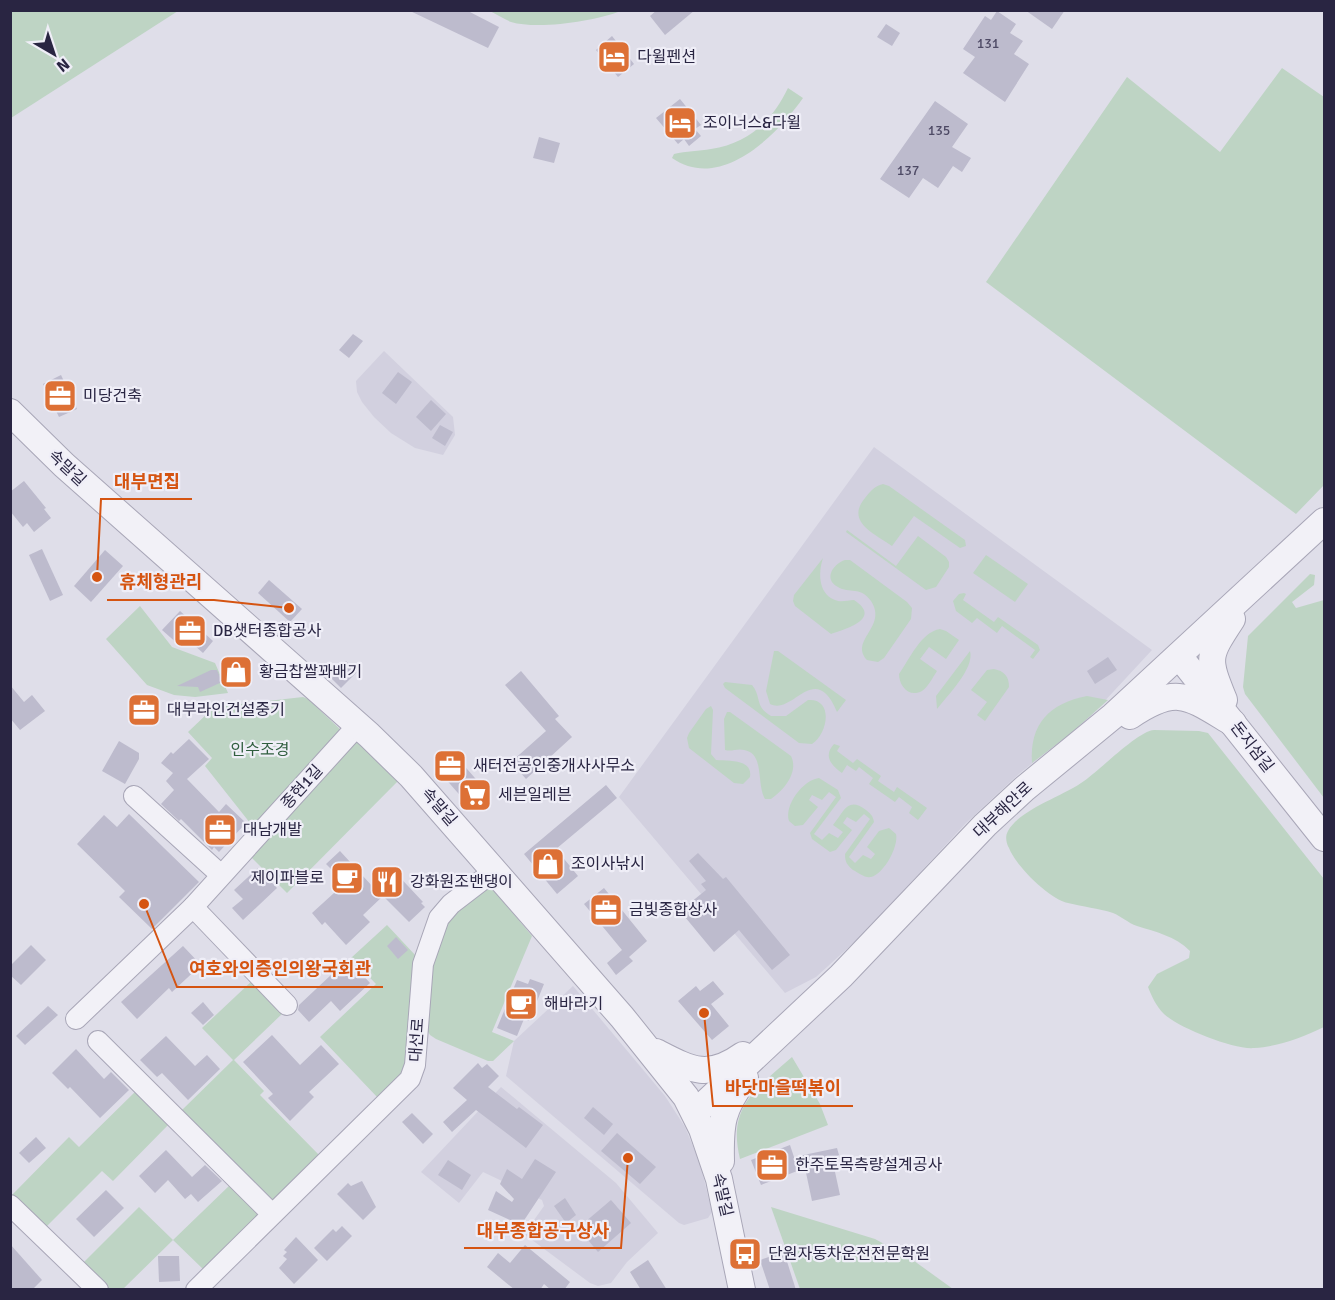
<svg xmlns="http://www.w3.org/2000/svg" width="1335" height="1300" viewBox="0 0 1335 1300" font-family="Signika,'Noto Sans KR',sans-serif">
<style>
.built{fill:#d2d0df}
.green{fill:#bed4c4}
.building{fill:#bdbbcd}
.lines{fill:none;stroke-linecap:round;stroke-linejoin:round}
.minor-casing{stroke:#a8a6b7;stroke-width:22}
.tertiary-casing{stroke:#a8a6b7;stroke-width:28}
.minor{stroke:#f2f1f7;stroke-width:20}
.tertiary{stroke:#f2f1f7;stroke-width:26}
.labels{text-anchor:middle;dominant-baseline:central;stroke-width:4.5;stroke-linejoin:round;paint-order:stroke}
.number-label{font-size:14px;fill:#4e4a65}
.poi-label{font-size:16px;fill:#292542;stroke:#efeef7;text-anchor:start}
.street-label{font-size:16px;fill:#292542;stroke:#efeef7}
.park-label{font-size:16px;fill:#315f40;stroke:#efeef7}
.leader{fill:none;stroke:#d55411;stroke-width:2}
.callout-dot{fill:#d55411;stroke:#efeef7;stroke-width:2}
.callout-label{font-size:18px;text-anchor:middle;font-weight:bold;fill:#d55411;stroke:#efeef7;stroke-width:4.5;stroke-linejoin:round;paint-order:stroke}
</style>
<rect width="100%" height="100%" fill="#dfdee9"/>
<!-- built -->
<g class="built">
<path d="M 384,351 L 453,417 L 455,435 L 443,455 L 415,448 L 391,433 L 374,417 L 362,402 L 357,392 L 356,381 Z"/>
<path d="M 874,447 L 1152,650 L 1088,719 L 1020,773 L 966,823 L 861,936 L 816,977 L 785,993 L 619,797 Z"/>
<path d="M 573,986 L 665,1096 L 685,1127 L 700,1163 L 712,1212 L 708,1218 L 684,1225 L 679,1223 L 506,1076 L 514,1041 Z"/>
<path d="M 501,1087 L 616,1183 L 658,1233 L 627,1262 L 611,1283 L 598,1286 L 590,1283 L 524,1234 L 544,1206 L 542,1200 L 483,1172 L 459,1203 L 421,1172 Z"/>
</g>
<!-- green -->
<g class="green">
<path d="M 11,10 L 178,10 L 178,11 L 11,118 Z"/>
<path d="M 490,11 L 621,11 C 595,21 538,30 511,22 C 504,19 496,14 490,11 Z"/>
<path d="M 1282,68 L 1324,97 L 1324,485 L 1296,514 L 986,282 L 1127,77 L 1220,152 Z"/>
<path d="M 788,88 L 803,98 C 777,135 721,192 672,158 L 674,154 C 686,151 699,151 711,149 C 749,143 772,121 788,88 Z"/>
<path d="M 883,484 L 889,486 L 965,540 L 966,546 L 960,548 L 914,516 L 892,546 C 875,534 845,522 865,498 C 870,492 874,486 883,484 Z"/>
<path d="M 847,530 L 896,566 L 918,536 L 946,557 L 949,562 L 949,567 L 936,587 L 926,590 L 846,532 Z"/>
<path d="M 986,555 L 1028,584 L 1015,602 L 973,573 Z"/>
<path d="M 823,558 C 818,573 818,596 838,601 C 843,602 849,600 854,600 C 883,619 845,629 831,634 L 795,606 L 793,601 L 794,595 Z"/>
<path d="M 845,560 L 850,560 L 907,602 L 912,608 L 911,619 L 884,658 L 878,662 L 867,660 C 849,640 888,627 871,601 C 861,586 849,594 838,587 C 823,579 833,564 845,560 Z"/>
<path d="M 1310,574 L 1315,575 L 1314,585 L 1292,602 L 1296,608 L 1324,600 L 1324,798 L 1245,694 L 1243,687 L 1248,636 Z"/>
<path d="M 964,593 L 966,594 L 963,600 L 994,622 L 998,617 L 1038,645 L 1040,650 L 1033,659 L 1030,657 L 1035,650 L 1002,626 L 997,633 L 977,618 L 972,623 L 956,611 L 953,601 L 959,594 Z"/>
<path d="M 140,606 L 172,647 L 215,663 L 228,693 L 195,697 L 174,695 L 147,685 L 106,639 Z"/>
<path d="M 940,629 L 946,631 L 959,640 L 946,659 L 929,647 L 920,659 L 937,671 C 933,677 928,687 922,691 C 909,698 899,686 899,674 C 909,660 921,632 940,629 Z"/>
<path d="M 774,651 L 778,651 L 846,700 L 837,712 C 815,659 793,716 770,704 L 766,691 Z"/>
<path d="M 970,651 C 975,668 947,696 937,709 L 936,696 Z"/>
<path d="M 994,669 C 1004,671 1009,676 1009,687 L 985,721 L 977,715 L 987,702 L 971,690 L 987,670 Z"/>
<path d="M 725,682 L 752,685 C 762,697 754,706 771,716 L 786,716 L 808,700 C 834,698 828,734 812,744 L 799,743 L 725,688 L 723,684 Z"/>
<path d="M 1087,696 L 1108,700 L 1070,734 L 1032,763 C 1029,724 1050,703 1087,696 Z"/>
<path d="M 303,697 L 308,699 L 342,731 L 254,828 L 205,766 L 212,758 L 188,732 L 209,712 L 224,706 Z"/>
<path d="M 711,706 L 713,710 L 711,754 L 716,760 C 729,761 753,759 750,777 L 743,784 L 734,783 L 689,748 L 687,738 L 689,733 L 706,709 Z"/>
<path d="M 727,712 L 730,712 L 791,756 C 799,772 784,790 771,799 L 765,799 C 756,784 765,753 744,750 C 737,748 732,752 725,750 L 724,719 Z"/>
<path d="M 1154,730 L 1199,731 L 1208,733 L 1324,879 L 1324,1027 C 1300,1038 1282,1046 1254,1048 C 1234,1050 1179,1028 1164,1014 C 1156,1006 1152,997 1148,987 L 1157,974 L 1189,958 L 1190,951 C 1175,936 1156,932 1137,926 C 1128,923 1121,916 1113,913 C 1098,908 1083,907 1068,903 C 1049,899 1016,866 1009,848 C 1006,843 1005,836 1008,831 C 1020,809 1064,796 1084,781 C 1100,770 1138,731 1154,730 Z"/>
<path d="M 356,740 L 398,781 L 287,893 L 251,857 Z"/>
<path d="M 834,744 L 840,746 L 837,751 L 853,763 L 857,759 L 881,776 L 878,781 L 894,792 L 897,787 L 927,808 L 918,820 L 909,813 L 912,807 L 899,797 L 895,802 L 869,784 L 873,778 L 859,767 L 856,771 L 847,765 L 842,773 C 831,765 823,756 834,744 Z"/>
<path d="M 819,778 L 838,790 L 841,798 L 814,834 L 822,840 L 829,833 L 838,838 L 843,832 L 833,825 C 844,811 848,796 866,810 C 871,814 873,816 874,822 L 849,857 L 855,863 L 863,855 L 871,859 L 875,854 L 867,847 L 879,831 L 889,828 L 896,834 C 899,846 884,874 871,877 C 864,878 859,873 853,870 C 847,865 845,862 845,854 L 870,819 L 864,814 L 856,822 L 847,817 L 843,823 L 852,830 L 836,850 L 830,852 L 812,839 L 810,833 L 836,797 L 829,792 L 822,800 L 812,795 L 809,800 L 818,807 L 803,825 L 795,826 L 789,821 C 784,805 803,780 819,778 Z"/>
<path d="M 491,887 L 532,936 L 492,1032 L 514,1041 L 493,1061 L 488,1061 L 436,1039 L 430,1035 L 426,1028 L 429,971 L 438,944 L 451,916 L 477,891 Z"/>
<path d="M 387,925 L 416,956 L 407,1070 L 378,1098 L 320,1037 L 376,984 L 351,958 Z"/>
<path d="M 253,980 L 283,1013 L 234,1060 L 264,1091 L 260,1095 L 320,1156 L 272,1201 L 182,1110 L 233,1060 L 202,1028 Z"/>
<path d="M 792,1057 L 820,1104 L 828,1125 L 740,1159 C 727,1106 756,1089 792,1057 Z"/>
<path d="M 138,1089 L 171,1122 L 113,1181 L 102,1171 L 45,1228 L 12,1195 L 69,1137 L 79,1147 Z"/>
<path d="M 231,1184 L 259,1212 L 257,1217 L 204,1270 L 173,1240 L 123,1289 L 109,1289 L 83,1263 L 139,1207 L 173,1240 Z"/>
<path d="M 771,1207 L 875,1239 L 910,1258 L 953,1289 L 800,1289 Z"/>
</g>
<!-- building -->
<g class="building">
<path d="M 408,10 L 466,10 L 499,27 L 488,48 Z"/>
<path d="M 657,10 L 695,10 L 665,35 L 650,16 Z"/>
<path d="M 1025,10 L 1065,10 L 1052,29 Z"/>
<path d="M 997,11 L 1016,24 L 1010,33 L 1023,41 L 1014,54 L 1029,64 L 1005,102 L 963,73 L 975,57 L 963,49 L 985,16 L 991,20 Z"/>
<path d="M 886,24 L 900,33 L 892,46 L 877,37 Z"/>
<path d="M 612,36 L 634,64 L 618,77 L 596,50 Z"/>
<path d="M 680,99 L 701,125 L 695,129 L 701,136 L 689,146 L 684,139 L 678,144 L 656,118 Z"/>
<path d="M 935,101 L 968,124 L 952,147 L 971,158 L 962,172 L 953,166 L 938,188 L 923,178 L 909,198 L 880,179 Z"/>
<path d="M 539,137 L 560,143 L 554,163 L 533,158 Z"/>
<path d="M 353,334 L 363,341 L 349,358 L 339,350 Z"/>
<path d="M 398,372 L 412,382 L 396,404 L 382,393 Z"/>
<path d="M 61,375 L 77,409 L 59,417 L 43,384 Z"/>
<path d="M 431,400 L 446,414 L 431,431 L 416,417 Z"/>
<path d="M 440,425 L 453,432 L 445,446 L 432,438 Z"/>
<path d="M 24,481 L 46,508 L 44,509 L 51,518 L 34,532 L 27,523 L 23,527 L 10,511 L 10,492 Z"/>
<path d="M 42,549 L 63,595 L 50,601 L 29,555 Z"/>
<path d="M 105,550 L 123,566 L 91,602 L 74,586 Z"/>
<path d="M 269,580 L 302,609 L 290,622 L 258,593 Z"/>
<path d="M 180,611 L 213,641 L 203,653 L 185,637 L 179,645 L 162,630 Z"/>
<path d="M 1108,657 L 1117,670 L 1095,684 L 1087,671 Z"/>
<path d="M 238,660 L 251,671 L 241,683 L 233,684 L 220,673 L 232,661 Z"/>
<path d="M 346,661 L 357,672 L 341,688 L 330,677 Z"/>
<path d="M 211,670 L 217,670 L 222,682 L 200,692 L 198,687 L 177,686 Z"/>
<path d="M 521,671 L 559,716 L 555,719 L 572,737 L 526,779 L 511,762 L 546,731 L 505,685 Z"/>
<path d="M 10,685 L 24,702 L 32,695 L 45,711 L 20,730 L 10,718 Z"/>
<path d="M 128,702 L 158,702 L 158,719 L 128,720 Z"/>
<path d="M 189,739 L 209,759 L 187,779 L 219,812 L 226,804 L 246,823 L 219,852 L 214,847 L 212,850 L 181,819 L 179,821 L 161,804 L 174,790 L 166,781 L 173,773 L 161,763 L 171,752 L 173,754 Z"/>
<path d="M 119,741 L 139,753 L 139,759 L 125,784 L 102,771 Z"/>
<path d="M 454,754 L 488,793 L 471,808 L 437,769 Z"/>
<path d="M 606,785 L 617,798 L 556,849 L 578,876 L 557,894 L 524,854 Z"/>
<path d="M 129,814 L 199,882 L 152,929 L 119,897 L 125,891 L 77,844 L 104,815 L 117,827 Z"/>
<path d="M 340,851 L 373,887 L 392,869 L 423,902 L 421,903 L 425,907 L 409,922 L 383,896 L 363,915 L 370,922 L 346,945 L 325,922 L 322,925 L 312,913 L 345,883 L 326,864 Z"/>
<path d="M 698,853 L 723,879 L 726,877 L 790,955 L 772,970 L 739,930 L 714,952 L 680,911 L 706,890 L 701,884 L 706,881 L 689,861 Z"/>
<path d="M 258,868 L 277,888 L 243,920 L 232,908 L 243,899 L 234,890 Z"/>
<path d="M 604,888 L 647,941 L 629,957 L 633,961 L 616,975 L 607,963 L 622,950 L 584,904 Z"/>
<path d="M 396,937 L 408,950 L 398,959 L 387,946 Z"/>
<path d="M 31,945 L 46,960 L 21,985 L 10,975 L 10,966 Z"/>
<path d="M 183,946 L 201,965 L 172,992 L 169,988 L 137,1019 L 121,1002 Z"/>
<path d="M 348,959 L 370,983 L 340,1011 L 331,1001 L 309,1022 L 298,1010 L 299,1005 Z"/>
<path d="M 530,979 L 544,984 L 529,1021 L 524,1019 L 517,1036 L 497,1028 L 517,980 L 528,984 Z"/>
<path d="M 713,981 L 724,994 L 711,1004 L 729,1026 L 712,1040 L 678,1001 L 696,986 L 700,991 Z"/>
<path d="M 203,1002 L 214,1015 L 203,1025 L 191,1013 Z"/>
<path d="M 48,1006 L 58,1015 L 25,1045 L 16,1036 Z"/>
<path d="M 272,1035 L 300,1065 L 321,1045 L 339,1064 L 309,1092 L 314,1097 L 290,1121 L 268,1098 L 273,1094 L 243,1062 Z"/>
<path d="M 166,1036 L 195,1066 L 207,1055 L 220,1069 L 188,1100 L 162,1073 L 157,1077 L 140,1060 Z"/>
<path d="M 76,1049 L 104,1079 L 111,1072 L 129,1090 L 100,1118 L 70,1087 L 68,1089 L 52,1073 Z"/>
<path d="M 478,1063 L 482,1068 L 487,1064 L 499,1076 L 488,1087 L 517,1109 L 519,1107 L 543,1125 L 526,1148 L 476,1110 L 452,1132 L 443,1122 L 467,1100 L 453,1088 Z"/>
<path d="M 593,1107 L 613,1124 L 604,1135 L 584,1118 Z"/>
<path d="M 412,1113 L 433,1134 L 423,1144 L 402,1122 Z"/>
<path d="M 617,1133 L 656,1167 L 640,1184 L 601,1151 Z"/>
<path d="M 36,1137 L 46,1148 L 29,1163 L 19,1153 Z"/>
<path d="M 790,1145 L 794,1157 L 837,1148 L 839,1155 L 832,1158 L 840,1195 L 812,1201 L 805,1168 L 761,1185 L 751,1160 Z"/>
<path d="M 166,1150 L 192,1177 L 205,1165 L 222,1181 L 198,1202 L 191,1194 L 185,1199 L 168,1180 L 155,1193 L 139,1176 Z"/>
<path d="M 535,1159 L 556,1172 L 521,1225 L 488,1210 L 496,1191 L 512,1202 L 514,1199 L 500,1184 L 507,1169 L 522,1179 Z"/>
<path d="M 448,1160 L 471,1175 L 462,1190 L 438,1175 Z"/>
<path d="M 362,1181 L 376,1207 L 363,1220 L 337,1194 L 348,1183 L 351,1186 Z"/>
<path d="M 106,1190 L 124,1208 L 94,1237 L 76,1219 Z"/>
<path d="M 565,1198 L 576,1215 L 566,1223 L 554,1206 Z"/>
<path d="M 611,1200 L 631,1223 L 598,1252 L 578,1228 Z"/>
<path d="M 342,1226 L 352,1236 L 327,1261 L 314,1248 L 333,1229 L 336,1232 Z"/>
<path d="M 296,1237 L 318,1260 L 294,1284 L 279,1268 L 287,1259 L 283,1256 L 287,1252 L 284,1250 Z"/>
<path d="M 10,1244 L 42,1280 L 32,1290 L 10,1290 Z"/>
<path d="M 525,1245 L 570,1282 L 564,1290 L 551,1290 L 544,1284 L 540,1290 L 515,1290 L 487,1267 L 498,1253 L 510,1263 Z"/>
<path d="M 784,1252 L 796,1290 L 770,1290 L 760,1260 Z"/>
<path d="M 158,1256 L 179,1256 L 180,1281 L 159,1282 Z"/>
<path d="M 648,1260 L 667,1290 L 641,1290 L 630,1272 Z"/>
</g>
<g class="lines">
<!-- minor casing -->
<g class="minor-casing">
<g id="minor">
<path d="M 134,796 L 221,875"/>
<path d="M 193,907 L 287,1005"/>
<path d="M 76,1019 L 193,907 L 358,725"/>
<path d="M 98,1041 L 272,1214"/>
<path d="M 10,1205 L 98,1290"/>
<path d="M 196,1290 L 410,1079 L 415,1065 L 423,964 L 439,918 L 451,904 L 494,871"/>
</g>
</g>
<!-- tertiary casing -->
<g class="tertiary-casing">
<g id="tertiary">
<path d="M 10,412 L 64,465 L 369,735 L 411,776 L 622,1017 L 686,1097 L 702,1129 L 719,1179 L 742,1290"/>
<path d="M 1179,656 L 1324,838"/>
<path d="M 1224,700 C 1207,658 1207,657 1232,619"/>
<path d="M 1130,716 C 1177,684 1188,696 1233,723"/>
<path d="M 656,1052 C 691,1070 708,1080 743,1055"/>
<path d="M 695,1113 L 841,976 L 985,825 L 1024,789 L 1113,716 L 1324,521"/>
<path d="M 721,1161 C 720,1123 722,1109 745,1078"/>
</g>
</g>
<!-- minor -->
<use href="#minor" class="minor"/>
<!-- tertiary -->
<use href="#tertiary" class="tertiary"/>
</g>
<!-- icons -->
<defs>
<g id="hotel-square" transform="scale(1.725)"><rect x="-9" y="-9" width="18" height="18" rx="4" fill="#dd7035" stroke="#efeef7"/><path d="M-6-4.5h1.5V1H6V5H4.5V3h-9V5H-6ZM-4 0a1.8 1.8 0 1 1 3.6 0ZM.5 0V-2.5h3Q6-2.5 6 0Z" fill="#fff"/></g>
<g id="office-square" transform="scale(1.725)"><rect x="-9" y="-9" width="18" height="18" rx="4" fill="#dd7035" stroke="#efeef7"/><path d="M-6-3h4V-5.5h4V-3h4V5H-6ZM-1-4.5V-3h2v-1.5ZM-6 0V1H6V0Z" fill="#fff"/></g>
<g id="shop-square" transform="scale(1.725)"><rect x="-9" y="-9" width="18" height="18" rx="4" fill="#dd7035" stroke="#efeef7"/><path d="M-5-2.5h2.3a2.7 3.5 0 0 1 5.4 0H5L5.5 6h-11ZM-1.5-2.5h3a1.5 2.3 0 0 0-3 0Z" fill="#fff"/></g>
<g id="supermarket-square" transform="scale(1.725)"><rect x="-9" y="-9" width="18" height="18" rx="4" fill="#dd7035" stroke="#efeef7"/><path d="M-6-5.5h2.5l.6 2H6L4.5 2H-2.5L-4.4-4H-6ZM-1.5 3.2a1.3 1.3 0 1 0 .1 0ZM3 3.2a1.3 1.3 0 1 0 .1 0Z" fill="#fff"/></g>
<g id="cafe-square" transform="scale(1.725)"><rect x="-9" y="-9" width="18" height="18" rx="4" fill="#dd7035" stroke="#efeef7"/><path d="M-5.5-4.5H6V0H3Q3 3.5 0 3.5H-2.5Q-5.5 3.5-5.5 0ZM3-3.2v2h1.7v-2ZM-6 4.5H4V6H-6Z" fill="#fff"/></g>
<g id="restaurant-square" transform="scale(1.725)"><rect x="-9" y="-9" width="18" height="18" rx="4" fill="#dd7035" stroke="#efeef7"/><path d="M-5-6h1v4h1v-4h1v4h1v-4h1v5L-1.5 .5V6h-2V.5L-5-1ZM5-6V6H3V1.5H1.5Q1.5-4 5-6Z" fill="#fff"/></g>
<g id="bus-square" transform="scale(1.725)"><rect x="-9" y="-9" width="18" height="18" rx="4" fill="#dd7035" stroke="#efeef7"/><path d="M-5-6H5V4H4V6H2V4H-2V6H-4V4H-5ZM-3.5-4V0h7V-4ZM-3.5 1.2v1.5H-2V1.2ZM2 1.2v1.5H3.5V1.2Z" fill="#fff"/></g>
</defs>
<g fill-rule="evenodd">
<use href="#hotel-square" x="614" y="57"/>
<use href="#hotel-square" x="680" y="123"/>
<use href="#office-square" x="60" y="396"/>
<use href="#office-square" x="190" y="631"/>
<use href="#shop-square" x="236" y="672"/>
<use href="#office-square" x="144" y="710"/>
<use href="#office-square" x="450" y="766"/>
<use href="#supermarket-square" x="475" y="795"/>
<use href="#office-square" x="220" y="830"/>
<use href="#shop-square" x="548" y="864"/>
<use href="#cafe-square" x="347" y="878"/>
<use href="#restaurant-square" x="387" y="882"/>
<use href="#office-square" x="606" y="910"/>
<use href="#cafe-square" x="521" y="1004"/>
<use href="#office-square" x="772" y="1165"/>
<use href="#bus-square" x="745" y="1254"/>
</g>
<g class="labels">
<!-- number labels -->
<g class="number-label">
<text x="988" y="43">131</text>
<text x="939" y="130">135</text>
<text x="908" y="170">137</text>
</g>
<!-- poi labels -->
<g class="poi-label">
<text x="637" y="57">다윌펜션</text>
<text x="703" y="123">조이너스&amp;다윌</text>
<text x="83" y="396">미당건축</text>
<text x="213" y="631">DB샛터종합공사</text>
<text x="259" y="672">황금찹쌀꽈배기</text>
<text x="167" y="710">대부라인건설중기</text>
<text x="473" y="766">새터전공인중개사사무소</text>
<text x="498" y="795">세븐일레븐</text>
<text x="243" y="830">대남개발</text>
<text x="571" y="864">조이사낚시</text>
<text x="324" y="878" text-anchor="end">제이파블로</text>
<text x="410" y="882">강화원조밴댕이</text>
<text x="629" y="910">금빛종합상사</text>
<text x="544" y="1004">해바라기</text>
<text x="795" y="1165">한주토목측량설계공사</text>
<text x="768" y="1254">단원자동차운전전문학원</text>
</g>
<!-- street labels -->
<g class="street-label">
<text transform="translate(67 468) rotate(43)">속말길</text>
<text transform="translate(1252 747) rotate(52)">돈지섬길</text>
<text transform="translate(302 787) rotate(-48)">종현1길</text>
<text transform="translate(439 807) rotate(49)">속말길</text>
<text transform="translate(1003 810) rotate(-43)">대부해안로</text>
<text transform="translate(417 1040) rotate(-86)">대선로</text>
<text transform="translate(722 1195) rotate(77)">속말길</text>
</g>
<!-- park labels -->
<g class="park-label">
<text x="260" y="750">인수조경</text>
</g>
</g>
<!-- callouts -->
<path class="leader" d="M97 577L101 499H192M289 608L214 600H107M144 904L177 987H383M704 1013L713 1106H853M628 1158L621 1248H464"/>
<g class="callout-dot">
<circle cx="97" cy="577" r="6"/>
<circle cx="289" cy="608" r="6"/>
<circle cx="144" cy="904" r="6"/>
<circle cx="704" cy="1013" r="6"/>
<circle cx="628" cy="1158" r="6"/>
</g>
<g class="callout-label">
<text x="147" y="488">대부면집</text>
<text x="161" y="588">휴체형관리</text>
<text x="280" y="975">여호와의증인의왕국회관</text>
<text x="783" y="1094">바닷마을떡볶이</text>
<text x="543" y="1237">대부종합공구상사</text>
</g>
<!-- border -->
<rect width="1335" height="1300" fill="none" stroke="#292542" stroke-width="24"/>
<!-- north arrow -->
<g transform="translate(54 54) rotate(141)" stroke="#efeef7" stroke-width="4.5" paint-order="stroke">
<path d="M0-4.5L10 22L0 15L-10 22Z" fill="#292542"/>
<text y="-9" font-size="16" font-weight="bold" text-anchor="middle" fill="#292542">N</text>
</g>
</svg>
